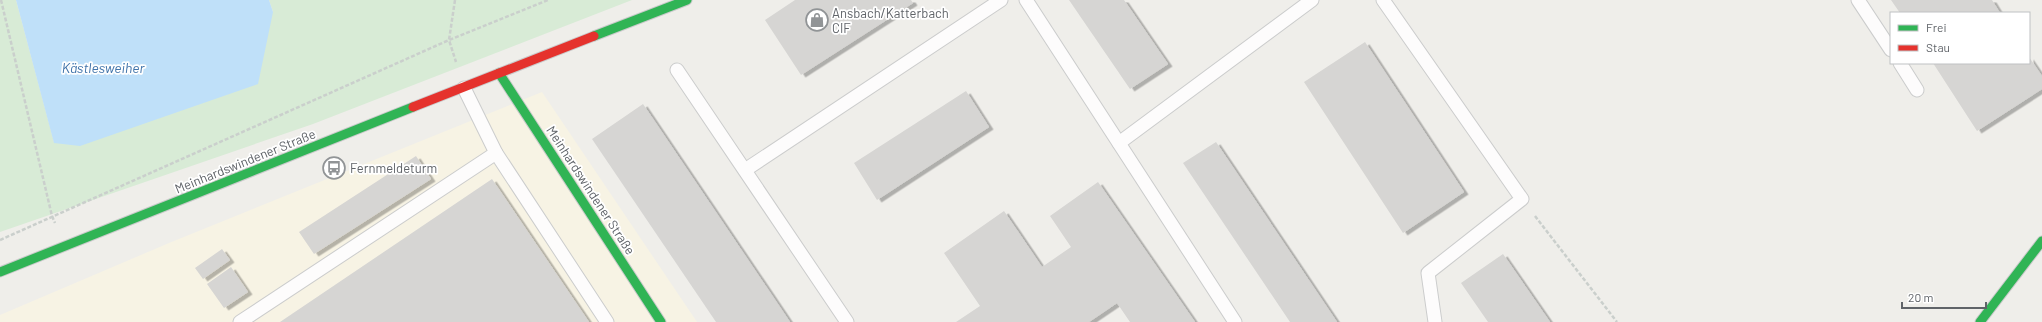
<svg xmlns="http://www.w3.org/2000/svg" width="2042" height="322" viewBox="0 0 2042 322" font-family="Barlow,sans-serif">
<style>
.commercial{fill:#f7f3e4}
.green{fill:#d8ebd6}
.water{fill:#bfe0f9}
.building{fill:#d6d5d3;filter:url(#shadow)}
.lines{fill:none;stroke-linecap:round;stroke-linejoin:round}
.lane-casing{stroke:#cbcccc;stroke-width:15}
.fast-casing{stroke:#cacacb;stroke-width:11}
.jam-casing{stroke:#cacacb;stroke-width:11}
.path{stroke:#cacfcc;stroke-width:2.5;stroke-dasharray:4 2;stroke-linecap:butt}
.lane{stroke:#fdfcfc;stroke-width:13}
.fast{stroke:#30b455;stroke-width:9}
.jam{stroke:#e5322d;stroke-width:9}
.labels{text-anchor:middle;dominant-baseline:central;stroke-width:3.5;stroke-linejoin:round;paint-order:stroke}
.poi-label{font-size:13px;fill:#5f6368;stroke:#fff;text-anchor:start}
.street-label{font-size:13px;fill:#5f6368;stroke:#fff}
.water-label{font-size:14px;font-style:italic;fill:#4174aa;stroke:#fff}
</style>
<defs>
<filter id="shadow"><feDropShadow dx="4.5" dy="2.5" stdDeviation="0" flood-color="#0004"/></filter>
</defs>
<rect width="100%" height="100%" fill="#efeeea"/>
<!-- commercial -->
<path class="commercial" d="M 542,92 L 697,322 L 0,322 L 0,315 L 169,243 Z"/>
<!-- green -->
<path class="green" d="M 0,0 L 16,0 L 54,142 L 273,12 L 269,0 L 632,0 L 313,124 L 0,232 Z"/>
<!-- water -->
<path class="water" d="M 16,0 L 269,0 L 273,12 L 258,84 L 80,146 L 54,143 Z"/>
<!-- building -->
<g class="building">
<path d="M 795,0 L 911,0 L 913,3 L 801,75 L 765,20 Z"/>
<path d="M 1069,0 L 1124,0 L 1168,64 L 1130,89 Z"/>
<path d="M 1891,0 L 1992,0 L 2000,13 L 1900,13 Z"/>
<path d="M 1365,42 L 1464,192 L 1403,233 L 1304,82 Z"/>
<path d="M 2029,57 L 2042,76 L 2042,89 L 1977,131 L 1933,63 L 2029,63 Z"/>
<path d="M 966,91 L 989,127 L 877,200 L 854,163 Z"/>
<path d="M 643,104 L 790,322 L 716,322 L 592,139 Z"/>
<path d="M 1216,142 L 1337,322 L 1290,322 L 1183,163 Z"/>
<path d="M 416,156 L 431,179 L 314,254 L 299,232 Z"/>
<path d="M 492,179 L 589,322 L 280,322 Z"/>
<path d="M 1098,182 L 1195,322 L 1130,322 L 1117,303 L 1089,322 L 956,322 L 980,306 L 944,253 L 1004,211 L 1042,267 L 1071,247 L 1050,216 Z"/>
<path d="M 222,249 L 230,260 L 203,279 L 195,268 Z"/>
<path d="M 1503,254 L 1550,322 L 1488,322 L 1461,283 Z"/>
<path d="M 231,267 L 248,292 L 224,308 L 207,284 Z"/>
</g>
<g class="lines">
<!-- lane casing -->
<g class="lane-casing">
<g id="lane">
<path d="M 1026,0 L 1235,322"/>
<path d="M 1383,0 L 1522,199 L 1428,273 L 1435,322"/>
<path d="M 1858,0 L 1891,50"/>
<path d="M 1900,63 L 1917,90"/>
<path d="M 677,70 L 847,322"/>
<path d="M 1119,143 L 1312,0"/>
<path d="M 496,153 L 607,322"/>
<path d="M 745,170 L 1001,0"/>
<path d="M 240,322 L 496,153 L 464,88"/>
</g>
</g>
<!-- fast casing -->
<g class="fast-casing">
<g id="fast">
<path d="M 594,36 L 687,0"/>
<path d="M 499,73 L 661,322"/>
<path d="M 0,272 L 413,107"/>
<path d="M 1980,322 L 2042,241"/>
</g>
</g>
<!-- jam casing -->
<g class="jam-casing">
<path id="jam" d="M 413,107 L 594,36"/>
</g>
<!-- path -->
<g class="path">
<path d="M 1,0 L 52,216 L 55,223"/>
<path d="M 455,0 L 449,40 L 456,62"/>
<path d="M 1535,216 L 1617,322"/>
<path d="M 0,240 L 449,40 L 548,0"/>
</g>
<!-- lane -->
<use href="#lane" class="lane"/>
<!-- fast -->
<use href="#fast" class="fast"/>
<!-- jam -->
<use href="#jam" class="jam"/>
</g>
<!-- icons -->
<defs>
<g id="shop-ring" transform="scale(1.15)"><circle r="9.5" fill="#fff" stroke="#919496" stroke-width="1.5"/><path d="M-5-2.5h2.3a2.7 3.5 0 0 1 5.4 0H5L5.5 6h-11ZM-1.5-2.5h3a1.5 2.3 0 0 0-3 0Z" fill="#919496"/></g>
<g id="bus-ring" transform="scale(1.15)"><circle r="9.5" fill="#fff" stroke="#919496" stroke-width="1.5"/><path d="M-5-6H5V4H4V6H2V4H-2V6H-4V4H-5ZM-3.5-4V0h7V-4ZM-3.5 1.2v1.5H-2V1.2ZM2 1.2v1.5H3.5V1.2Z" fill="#919496"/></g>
</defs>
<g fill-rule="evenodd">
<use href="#shop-ring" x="817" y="20"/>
<use href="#bus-ring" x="334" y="168"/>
</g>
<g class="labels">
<!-- poi labels -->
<g class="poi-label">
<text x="832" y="13">Ansbach/Katterbach<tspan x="832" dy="15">CIF</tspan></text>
<text x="350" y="168">Fernmeldeturm</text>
</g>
<!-- street labels -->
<g class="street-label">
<text transform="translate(245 161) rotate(-22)">Meinhardswindener Straße</text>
<text transform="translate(591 190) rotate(57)">Meinhardswindener Straße</text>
</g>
<!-- water labels -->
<g class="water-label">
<text x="103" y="67">Kästlesweiher</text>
</g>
</g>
<!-- legend -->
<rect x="1890" y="12" width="140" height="52" fill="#ffffff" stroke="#bfc1c3"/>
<rect x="1898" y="25" width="20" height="6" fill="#30b455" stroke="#bfc1c3"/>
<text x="1926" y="32" font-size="12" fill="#5f6368">Frei</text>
<rect x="1898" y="45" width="20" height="6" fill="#e5322d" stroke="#bfc1c3"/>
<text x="1926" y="52" font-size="12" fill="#5f6368">Stau</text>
<!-- scale -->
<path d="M1902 302v6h84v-6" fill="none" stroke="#5f6368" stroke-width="2"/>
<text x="1908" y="302" font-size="12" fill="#5f6368" stroke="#ffffff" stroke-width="3" paint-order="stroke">20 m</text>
</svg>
